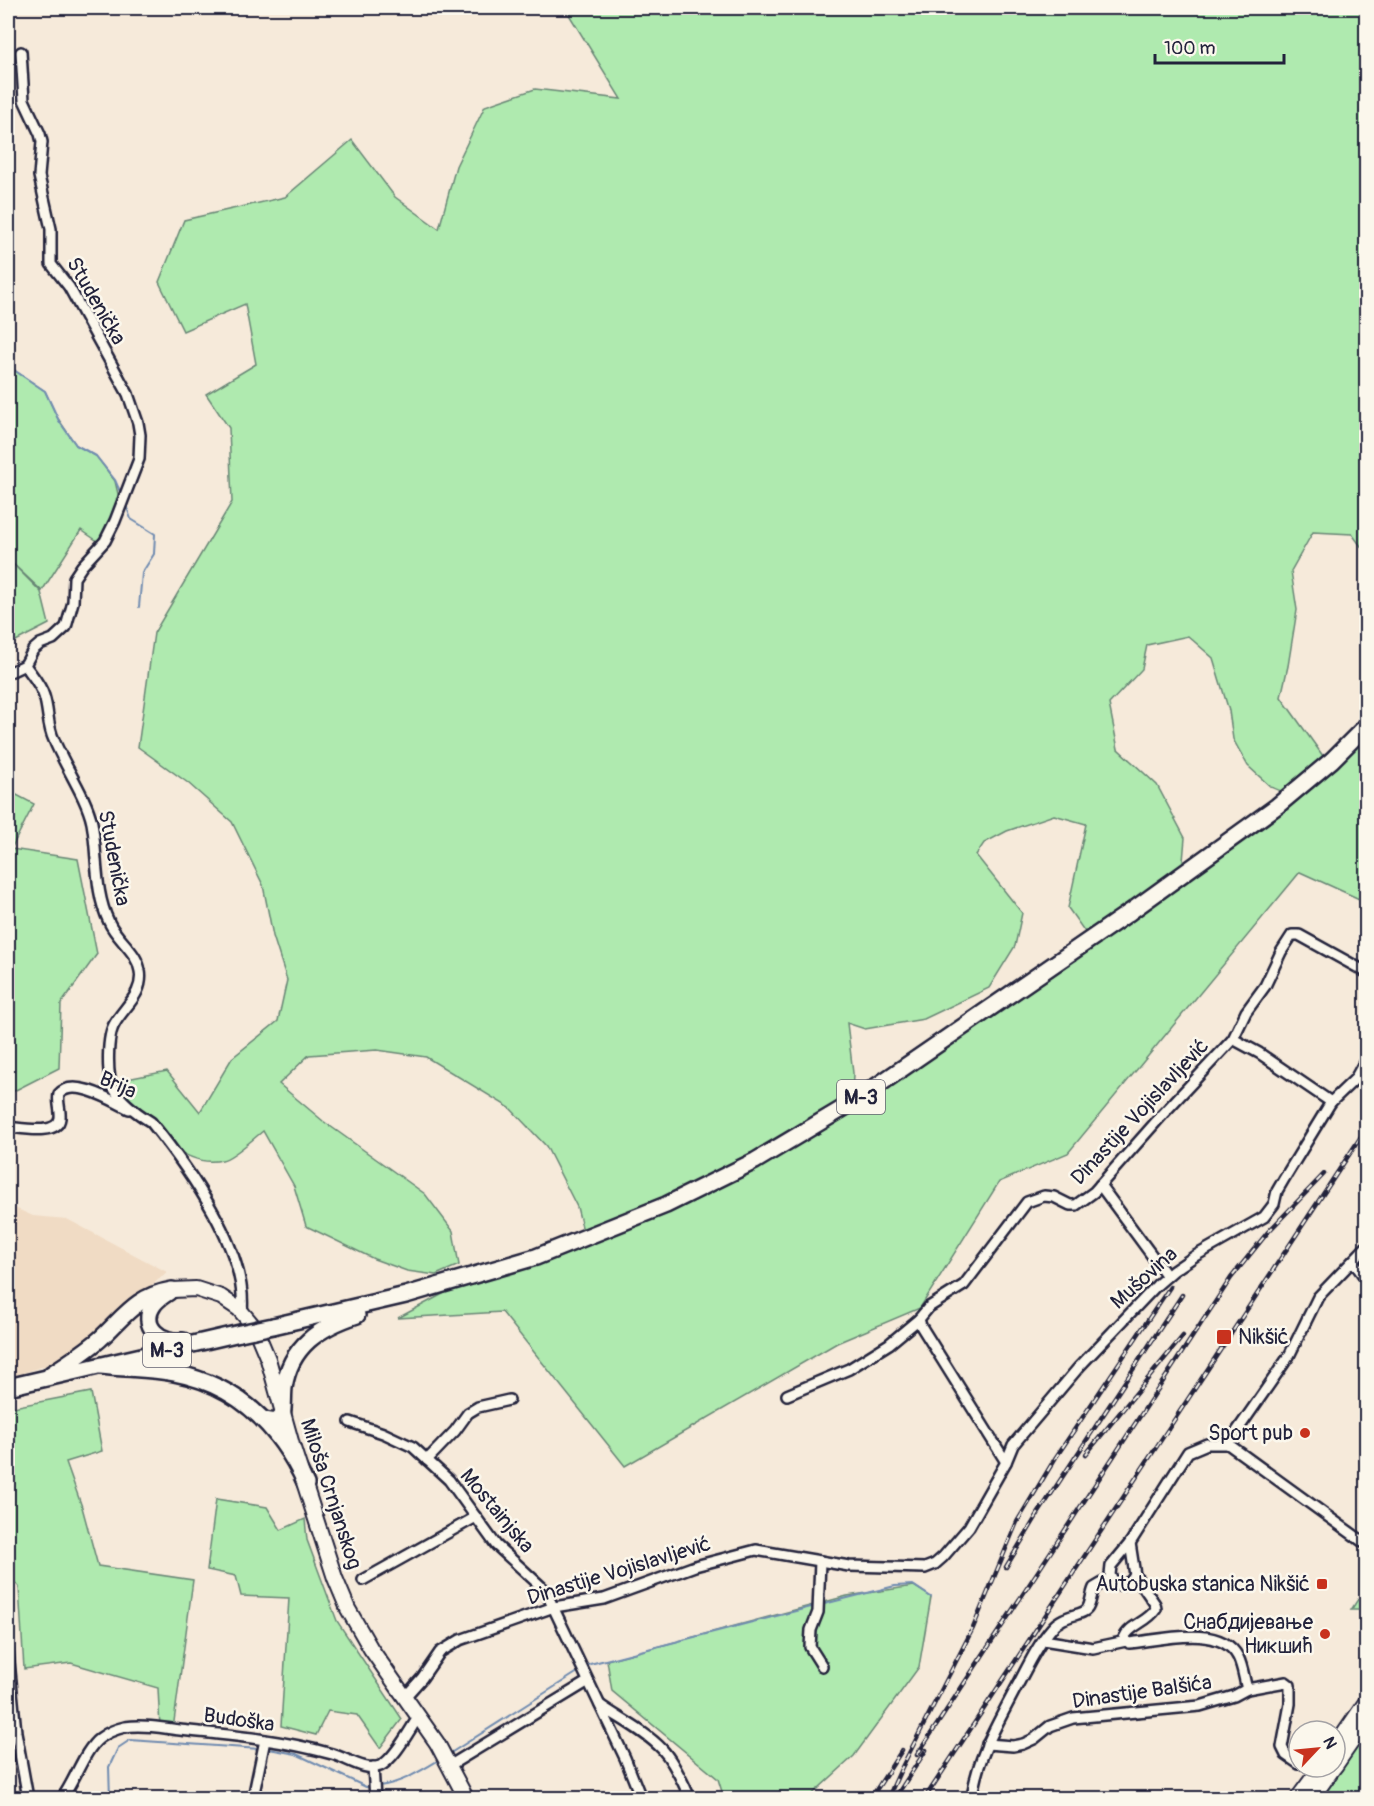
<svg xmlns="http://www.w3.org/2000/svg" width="1374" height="1806" viewBox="0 0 1374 1806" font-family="Pangolin,sans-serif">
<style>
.built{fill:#f0dbc4}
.green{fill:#afeaaf;stroke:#688675;stroke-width:1.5;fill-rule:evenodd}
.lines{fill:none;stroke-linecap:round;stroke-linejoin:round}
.stream{stroke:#6f8bb0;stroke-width:2}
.minor-casing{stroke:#22223b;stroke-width:14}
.secondary-casing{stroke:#22223b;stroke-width:18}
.primary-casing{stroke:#22223b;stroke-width:20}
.minor{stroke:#fbf7ec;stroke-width:9}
.secondary{stroke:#fbf7ec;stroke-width:14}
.primary{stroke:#fbf7ec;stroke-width:15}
.rail-casing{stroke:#22223b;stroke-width:4.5}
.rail{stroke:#fbf7ec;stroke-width:2;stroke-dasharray:7;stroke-linecap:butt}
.primary-bridge-casing{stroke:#22223b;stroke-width:20;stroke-linecap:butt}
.primary-bridge{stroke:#fbf7ec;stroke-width:15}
.poi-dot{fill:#c8321e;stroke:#fbf7ec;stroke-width:2}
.labels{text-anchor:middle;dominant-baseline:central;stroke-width:5;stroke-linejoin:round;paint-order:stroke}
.shield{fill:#fbf7ec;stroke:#636270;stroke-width:1.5}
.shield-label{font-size:20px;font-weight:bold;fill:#22223b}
.street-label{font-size:21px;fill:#22223b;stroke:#fbf7ec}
.poi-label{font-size:21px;fill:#22223b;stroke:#fbf7ec;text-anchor:end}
</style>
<rect width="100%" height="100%" fill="#f6eada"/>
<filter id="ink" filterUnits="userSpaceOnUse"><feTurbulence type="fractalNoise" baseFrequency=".0167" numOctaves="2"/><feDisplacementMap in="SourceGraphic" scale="12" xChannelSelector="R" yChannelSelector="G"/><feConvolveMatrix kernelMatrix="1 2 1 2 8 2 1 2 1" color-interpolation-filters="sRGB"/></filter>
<g filter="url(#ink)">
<!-- built -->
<path class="built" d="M 8,1205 L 33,1216 L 67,1219 L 167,1272 L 81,1347 L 47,1365 L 8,1378 Z"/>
<!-- green -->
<g class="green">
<path d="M 8,8 L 11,8 L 13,57 L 8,57 Z"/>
<path d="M 565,8 L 1366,8 L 1366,553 L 1352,534 L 1313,532 L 1291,571 L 1297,610 L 1288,666 L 1281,697 L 1328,763 L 1366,725 L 1366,902 L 1300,872 L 1068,1153 L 999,1182 L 920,1308 L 837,1343 L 625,1466 L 502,1312 L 398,1318 L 480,1274 L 585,1239 L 577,1207 L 546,1146 L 510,1108 L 426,1057 L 377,1050 L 309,1055 L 279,1084 L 323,1121 L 425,1194 L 453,1231 L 459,1265 L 436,1275 L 407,1271 L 374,1259 L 306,1226 L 294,1186 L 263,1131 C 254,1138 233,1158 222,1160 C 177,1171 138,1111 112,1082 L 167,1071 L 200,1112 L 232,1058 L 278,1021 L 287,980 L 273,936 L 263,885 L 232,822 L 188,783 L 138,747 L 154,633 L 232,502 L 229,428 L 206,394 L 256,364 L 245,304 L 183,331 L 159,282 L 184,220 L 285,197 L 352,140 L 395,197 L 439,229 L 456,166 L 485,106 L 535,89 L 621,99 ZM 1188,636 L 1213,658 L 1229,711 L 1233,739 L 1248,766 L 1271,787 L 1290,795 L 1182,873 L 1185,838 L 1157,785 L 1118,749 L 1109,704 L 1142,669 L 1147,645 ZM 1054,815 L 1086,824 L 1068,908 L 1090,939 L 852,1101 L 853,1073 L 847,1023 L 865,1029 L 924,1019 L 989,988 L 1015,946 L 1022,913 L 976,855 L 984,843 L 1007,831 Z"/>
<path d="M 8,366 L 45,391 L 57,417 L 76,445 L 96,456 L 115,481 L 121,507 L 102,544 L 81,530 L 42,591 L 10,561 L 41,592 L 49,624 L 8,645 Z"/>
<path d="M 8,742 L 12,747 L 9,791 L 34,804 L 11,849 L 78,859 L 97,954 L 61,1004 L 59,1068 L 8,1094 Z"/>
<path d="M 91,1392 L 102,1451 L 66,1462 L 82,1507 L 98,1566 L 193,1580 L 173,1729 L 160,1728 L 158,1688 L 71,1663 L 24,1669 L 19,1587 L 8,1575 L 8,1408 Z"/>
<path d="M 216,1499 L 267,1507 L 281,1530 L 305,1519 L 307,1540 L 337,1621 L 402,1719 L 380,1748 L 357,1715 L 328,1711 L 316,1735 L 281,1726 L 289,1598 L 241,1596 L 236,1576 L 207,1570 Z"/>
<path d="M 914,1586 L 931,1597 L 919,1667 L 854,1756 L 808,1798 L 724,1798 L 718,1779 L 612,1691 L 607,1660 L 847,1596 Z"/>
<path d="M 1366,1587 L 1366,1610 L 1351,1610 Z"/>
<path d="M 1366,1730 L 1366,1798 L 1319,1798 Z"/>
</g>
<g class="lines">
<!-- stream -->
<g class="stream">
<path d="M 8,366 L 45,391 L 59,421 L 76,445 L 96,456 L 115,480 L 121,494"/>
<path d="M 126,505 L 131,519 L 155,534 L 154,554 L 142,573 L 139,607"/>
<path d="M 820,1605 L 895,1586 L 913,1585 L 931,1597"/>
<path d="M 586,1667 L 590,1664 L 815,1606"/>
<path d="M 269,1749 L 296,1754 L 366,1787 L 373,1786"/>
<path d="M 449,1754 L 581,1670"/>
<path d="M 378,1786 C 400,1784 421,1771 439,1760"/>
<path d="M 110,1798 L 109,1767 L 118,1748 L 130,1740 L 260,1749"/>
</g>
<!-- minor casing -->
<g class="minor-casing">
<g id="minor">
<path d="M 21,52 L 24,100 L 40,134 L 42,142 L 39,176 L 51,229 L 51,264 L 69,287 L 128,394 L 138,423 L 140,435 L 139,459 L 115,521 L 105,541 L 82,566 L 74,578 L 73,602 L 66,627 L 53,639 L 40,644 L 33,650 L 25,665 C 31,674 41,685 44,696 C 49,711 47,726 54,740 C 64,765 87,798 92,823 C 98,855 94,892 109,922 C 117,940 137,951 140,971 C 144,993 125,1006 115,1023 C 107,1035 106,1077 114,1089 C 122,1102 138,1114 151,1122 C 188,1168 248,1251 242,1312"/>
<path d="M 8,673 L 25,665"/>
<path d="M 1233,1039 L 1259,1053 L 1331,1102"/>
<path d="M 8,1127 C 21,1128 58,1136 60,1118 C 61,1110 57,1102 59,1094 C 74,1077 113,1101 129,1109"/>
<path d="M 1100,1185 L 1167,1276"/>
<path d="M 1353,1261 L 1366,1279"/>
<path d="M 919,1319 L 921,1326 L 1006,1462"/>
<path d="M 787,1395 L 849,1369 L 889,1344 L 919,1319 L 929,1307 L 964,1285 L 1027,1202 L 1044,1196 L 1054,1197 L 1070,1205 L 1076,1205 L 1094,1192 L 1163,1114 L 1233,1039 L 1246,1012 L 1265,986 L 1281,952 L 1292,935 L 1299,935 L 1366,972"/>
<path d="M 350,1422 L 383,1433 L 413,1447 L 449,1480 L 496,1545 L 545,1590 L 625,1758 L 641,1798"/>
<path d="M 1228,1444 L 1289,1356 L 1318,1297 L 1366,1247"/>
<path d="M 1228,1444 L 1366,1544"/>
<path d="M 427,1460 L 455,1431 L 468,1413 L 478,1407 L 509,1400"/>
<path d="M 1130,1543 L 1135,1575 L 1155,1604 L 1156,1609 C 1147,1623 1129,1625 1124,1638 L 1129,1643 C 1160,1640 1221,1623 1238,1657 C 1243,1667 1244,1679 1247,1689"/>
<path d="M 820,1561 L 818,1612 L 811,1630 L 810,1647 L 822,1666"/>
<path d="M 1135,1575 L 1130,1582 L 1120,1585 L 1113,1581 L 1110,1575 L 1111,1566 L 1130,1543 L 1188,1452 L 1207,1444 L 1228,1444"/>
<path d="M 363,1580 L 476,1517"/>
<path d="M 1043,1640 L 1093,1648 L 1126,1641"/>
<path d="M 8,1651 L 16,1732 L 28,1798"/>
<path d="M 405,1697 L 422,1678 L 440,1652 L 460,1640 L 554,1607 L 604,1599 L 695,1566 L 756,1550 L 849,1566 L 925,1568 L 935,1564 L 943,1557 L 969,1527 L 1006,1462 L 1013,1445 L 1079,1367 L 1157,1285 L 1173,1271 L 1195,1256 L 1264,1217 L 1274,1204 L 1277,1191 L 1284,1179 L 1331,1102 L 1355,1079 L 1366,1059"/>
<path d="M 600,1705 C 620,1719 645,1731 662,1749 C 674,1762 683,1782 690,1798"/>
<path d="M 987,1744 L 1013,1746 L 1023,1744 L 1034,1739 L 1050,1726 L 1073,1718 L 1200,1706 L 1234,1696 L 1247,1689 L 1286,1682 L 1290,1685 L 1290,1704 L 1282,1747 L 1286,1755 L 1299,1764"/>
<path d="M 449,1766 L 587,1682"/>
<path d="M 373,1767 L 375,1798"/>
<path d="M 62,1798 C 75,1781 84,1750 100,1738 C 108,1732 116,1729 125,1727 C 143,1724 162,1728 180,1730 C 230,1735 283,1740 332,1754 C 347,1758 365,1772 380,1766 C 394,1760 410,1729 419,1716"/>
<path d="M 250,1798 L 254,1793 L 265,1740"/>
<path d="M 972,1798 C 976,1759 998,1723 1016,1688 C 1027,1668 1037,1645 1052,1628 C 1063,1614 1082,1616 1087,1609 C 1091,1604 1091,1594 1094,1588 L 1111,1578"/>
</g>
</g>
<!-- secondary casing -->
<g class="secondary-casing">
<g id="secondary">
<path d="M 172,1290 L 196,1289 L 221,1297 L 239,1309 L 255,1328 L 268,1359 L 292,1445 L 335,1578 L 348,1609 L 371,1649 L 437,1743 L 466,1798"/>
<path d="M 1335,1747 L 1366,1702"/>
<path d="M 1335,1766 L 1366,1721"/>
<path d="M 1298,1798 L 1321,1767"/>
<path d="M 1312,1798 L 1334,1767"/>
</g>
</g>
<!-- primary casing -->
<g class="primary-casing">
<g id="primary">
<path d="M 169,1292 C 164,1295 158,1299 154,1304 C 138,1326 162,1344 183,1341"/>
<path d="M 273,1326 L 406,1295 L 536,1257 L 666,1205 L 755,1161 L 852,1103 L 1130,912 L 1277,806 L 1332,760 L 1366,726"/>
<path d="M 101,1366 C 125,1369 150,1368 174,1373 C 238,1385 280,1427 306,1484"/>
<path d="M 51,1374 C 68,1363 85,1352 100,1339 C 125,1316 136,1296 172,1290"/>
<path d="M 8,1387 L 240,1333"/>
<path d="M 264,1420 L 276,1422 L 282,1416 C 284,1407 283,1397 284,1388 C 290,1346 320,1327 357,1315"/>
</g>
</g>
<!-- minor -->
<use href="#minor" class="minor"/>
<!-- secondary -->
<use href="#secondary" class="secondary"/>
<!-- primary -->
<use href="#primary" class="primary"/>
<!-- rail casing -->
<g class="rail-casing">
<g id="rail">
<path d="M 1086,1454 L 1183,1336"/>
<path d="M 1006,1567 L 1038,1514 L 1182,1295"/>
<path d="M 917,1755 L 1231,1278 L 1268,1232 L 1324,1174"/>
<path d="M 871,1798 L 902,1750"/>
<path d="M 888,1798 L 901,1769 L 973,1628 L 1017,1522 L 1056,1457 L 1170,1287"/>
<path d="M 895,1798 L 926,1750"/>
<path d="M 925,1798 L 1366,1129"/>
</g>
</g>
<!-- rail -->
<use href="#rail" class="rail"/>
<!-- primary-bridge casing -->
<g class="primary-bridge-casing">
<path id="primary-bridge" d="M 240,1333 L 273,1326"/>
</g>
<!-- primary-bridge -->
<use href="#primary-bridge" class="primary-bridge"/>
</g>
</g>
<!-- markers -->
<g class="poi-dot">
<rect x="1216" y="1329" width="16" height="16" rx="3"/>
<circle cx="1305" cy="1433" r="6"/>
<rect x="1316" y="1578" width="12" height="12" rx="3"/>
<circle cx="1325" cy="1634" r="6"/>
</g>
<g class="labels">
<!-- shield labels -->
<g class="shield">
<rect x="837" y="1080" width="48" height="34" rx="4.5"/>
<rect x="143" y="1333" width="48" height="34" rx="4.5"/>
</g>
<g class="shield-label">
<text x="861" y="1097">M-3</text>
<text x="167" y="1350">M-3</text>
</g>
<!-- street labels -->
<g class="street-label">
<text transform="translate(96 301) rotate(60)">Studenička</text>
<text transform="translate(114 858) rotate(79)">Studenička</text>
<text transform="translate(118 1085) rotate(24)">Brija</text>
<text transform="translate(1140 1112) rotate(-47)">Dinastije Vojislavljević</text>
<text transform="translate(1144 1278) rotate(-42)">Mušovina</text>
<text transform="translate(331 1494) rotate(72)">Miloša Crnjanskog</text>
<text transform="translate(497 1511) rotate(50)">Mostainjska</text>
<text transform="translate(619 1571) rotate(-17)">Dinastije Vojislavljević</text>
<text transform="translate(1142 1692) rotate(-8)">Dinastije Balšića</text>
<text transform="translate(239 1720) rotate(8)">Budoška</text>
</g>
<!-- poi labels -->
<g class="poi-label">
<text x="1238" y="1337" text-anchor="start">Nikšić</text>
<text x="1293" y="1433">Sport pub</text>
<text x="1310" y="1584">Autobuska stanica Nikšić</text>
<text x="1313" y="1622">Снабдијевање<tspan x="1313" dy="24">Никшић</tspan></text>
</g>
</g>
<!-- margin -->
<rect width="1374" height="1806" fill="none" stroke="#fbf7ec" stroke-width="30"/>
<rect x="15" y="15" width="1344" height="1776" fill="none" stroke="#22223b" stroke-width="2" filter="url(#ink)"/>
<!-- north arrow -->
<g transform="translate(1317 1749) rotate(64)"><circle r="28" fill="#fbf7ec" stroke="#a4a2a5" stroke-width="1.5"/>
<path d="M0-4.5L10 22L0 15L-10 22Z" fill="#c8321e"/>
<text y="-9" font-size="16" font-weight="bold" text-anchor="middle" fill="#22223b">N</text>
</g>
<!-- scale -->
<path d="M1155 54v9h129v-9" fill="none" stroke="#22223b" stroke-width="3"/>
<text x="1164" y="54" font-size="18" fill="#22223b" stroke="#fbf7ec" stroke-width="4.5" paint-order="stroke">100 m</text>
</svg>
